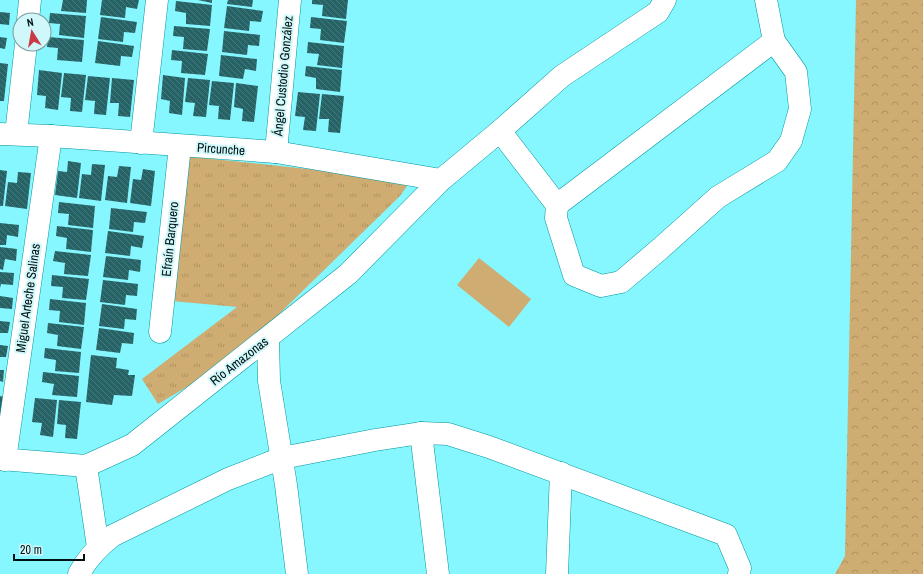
<svg xmlns="http://www.w3.org/2000/svg" width="923" height="574" viewBox="0 0 923 574" font-family="'Archivo Narrow',sans-serif">
<style>
.grass{fill:url(#grass-tufts)}
.park{fill:url(#park-crowns)}
.pitch{fill:#ceac72}
.building{fill:url(#building-back-hatch)}
.lines{fill:none;stroke-linecap:round;stroke-linejoin:round}
.street-casing{stroke:#01969d;stroke-width:23}
.street{stroke:#fff;stroke-width:22}
.labels{text-anchor:middle;dominant-baseline:central;stroke-width:4;stroke-linejoin:round;paint-order:stroke}
.street-label{font-size:13px;fill:#001113;stroke:#d0f8fa}
</style>
<defs>
<pattern id="grass-tufts" width="24" height="20" patternUnits="userSpaceOnUse"><rect width="24" height="20" fill="#ceac72"/><path d="M3 7l-1-3M5 7V3M7 7l1-3M15 17l-1-3M17 17v-4M19 17l1-3" fill="none" stroke="#af9362"/></pattern>
<pattern id="park-crowns" width="20" height="18" patternUnits="userSpaceOnUse"><rect width="20" height="18" fill="#ceac72"/><path d="M2 6a3 3 0 1 1 6 0M12 15a3 3 0 1 1 6 0" fill="none" stroke="#af9362"/></pattern>
<pattern id="building-back-hatch" width="6" height="6" patternUnits="userSpaceOnUse"><rect width="6" height="6" fill="#266367"/><path d="M-1 5l2 2M0 0l6 6M5-1l2 2" fill="none" stroke="#49787b"/></pattern>
</defs>
<rect width="100%" height="100%" fill="#86f7fe"/>
<!-- grass -->
<path class="grass" d="M 185,156 L 402,179 L 407,186 L 400,196 L 280,313 L 268,339 L 158,404 L 142,379 L 237,307 L 172,301 Z"/>
<!-- park -->
<path class="park" d="M 856,0 L 923,0 L 923,574 L 835,574 L 845,556 Z"/>
<!-- pitch -->
<path class="pitch" d="M 479,258 L 531,299 L 509,327 L 457,285 Z"/>
<!-- building -->
<g class="building">
<path d="M 63,0 L 87,0 L 86,13 L 61,11 Z"/>
<path d="M 102,0 L 139,0 L 137,9 L 126,7 L 125,18 L 100,15 Z"/>
<path d="M 198,0 L 212,0 L 212,3 Z"/>
<path d="M 228,0 L 253,0 L 252,7 L 227,4 Z"/>
<path d="M 312,0 L 348,0 L 346,19 L 322,16 L 323,5 L 312,4 Z"/>
<path d="M 176,1 L 212,5 L 210,26 L 186,24 L 186,13 L 175,11 Z"/>
<path d="M 227,6 L 263,11 L 261,22 L 250,21 L 249,31 L 224,28 Z"/>
<path d="M 0,12 L 10,13 L 9,25 L 0,24 Z"/>
<path d="M 50,13 L 86,16 L 84,38 L 59,35 L 60,24 L 49,23 Z"/>
<path d="M 101,17 L 137,22 L 135,33 L 124,32 L 123,42 L 98,39 Z"/>
<path d="M 311,17 L 347,21 L 344,43 L 320,40 L 321,29 L 310,28 Z"/>
<path d="M 174,26 L 210,29 L 207,51 L 183,49 L 184,37 L 173,36 Z"/>
<path d="M 224,31 L 260,35 L 259,46 L 248,45 L 247,55 L 222,52 Z"/>
<path d="M 0,37 L 7,38 L 5,49 L 0,48 Z"/>
<path d="M 48,37 L 84,40 L 82,62 L 57,60 L 58,48 L 47,47 Z"/>
<path d="M 98,41 L 134,46 L 132,57 L 121,56 L 120,66 L 95,63 Z"/>
<path d="M 308,42 L 344,46 L 342,68 L 317,65 L 319,54 L 307,53 Z"/>
<path d="M 172,50 L 208,54 L 205,75 L 181,73 L 182,61 L 171,60 Z"/>
<path d="M 221,55 L 257,59 L 256,71 L 245,69 L 243,79 L 219,76 Z"/>
<path d="M 0,63 L 8,64 L 4,101 L 0,101 Z"/>
<path d="M 306,66 L 342,70 L 340,92 L 316,89 L 316,78 L 305,76 Z"/>
<path d="M 39,70 L 62,73 L 58,110 L 45,108 L 46,96 L 37,95 Z"/>
<path d="M 64,73 L 86,75 L 82,112 L 70,111 L 71,98 L 61,97 Z"/>
<path d="M 163,75 L 185,78 L 182,115 L 169,113 L 170,101 L 161,99 Z"/>
<path d="M 88,76 L 110,78 L 106,115 L 94,114 L 95,101 L 85,100 Z"/>
<path d="M 112,78 L 134,80 L 130,117 L 118,116 L 119,103 L 110,103 Z"/>
<path d="M 188,78 L 210,80 L 206,117 L 193,116 L 195,103 L 185,102 Z"/>
<path d="M 212,81 L 234,83 L 230,120 L 218,119 L 219,106 L 209,105 Z"/>
<path d="M 236,83 L 258,86 L 254,122 L 242,121 L 243,109 L 234,107 Z"/>
<path d="M 298,92 L 320,94 L 316,131 L 303,130 L 305,117 L 295,116 Z"/>
<path d="M 322,94 L 344,96 L 340,133 L 328,132 L 329,119 L 319,119 Z"/>
<path d="M 68,161 L 81,163 L 77,198 L 55,195 L 58,171 L 67,172 Z"/>
<path d="M 92,164 L 105,165 L 101,201 L 79,198 L 82,174 L 91,175 Z"/>
<path d="M 119,166 L 131,167 L 127,203 L 105,200 L 108,176 L 117,177 Z"/>
<path d="M 143,169 L 155,171 L 151,206 L 130,203 L 133,179 L 141,180 Z"/>
<path d="M 0,170 L 7,171 L 3,206 L 0,206 Z"/>
<path d="M 18,172 L 31,173 L 27,209 L 5,206 L 8,182 L 17,183 Z"/>
<path d="M 59,202 L 95,206 L 93,228 L 68,225 L 69,214 L 58,213 Z"/>
<path d="M 111,208 L 147,212 L 145,223 L 134,222 L 133,232 L 109,229 Z"/>
<path d="M 0,223 L 19,225 L 18,237 L 7,235 L 6,245 L 0,245 Z"/>
<path d="M 57,226 L 93,230 L 91,252 L 66,249 L 67,238 L 56,236 Z"/>
<path d="M 108,231 L 144,236 L 142,248 L 131,246 L 130,256 L 105,253 Z"/>
<path d="M 0,247 L 17,249 L 16,261 L 5,259 L 3,270 L 0,269 Z"/>
<path d="M 55,251 L 91,255 L 88,276 L 64,274 L 65,263 L 53,261 Z"/>
<path d="M 106,256 L 141,260 L 140,272 L 129,270 L 128,280 L 103,277 Z"/>
<path d="M 0,272 L 14,273 L 13,285 L 1,284 L 0,288 Z"/>
<path d="M 52,275 L 89,279 L 86,300 L 62,298 L 63,287 L 51,286 Z"/>
<path d="M 103,280 L 138,284 L 137,296 L 126,295 L 125,305 L 100,302 Z"/>
<path d="M 0,296 L 13,298 L 12,309 L 0,308 Z"/>
<path d="M 50,299 L 86,303 L 84,325 L 59,322 L 60,311 L 49,310 Z"/>
<path d="M 102,304 L 137,309 L 136,320 L 125,319 L 124,329 L 99,326 Z"/>
<path d="M 0,321 L 10,322 L 8,333 L 0,333 Z"/>
<path d="M 48,323 L 84,327 L 81,349 L 57,346 L 58,335 L 47,333 Z"/>
<path d="M 99,328 L 134,333 L 133,344 L 122,343 L 120,353 L 96,350 Z"/>
<path d="M 0,345 L 8,346 L 6,357 L 0,357 Z"/>
<path d="M 45,348 L 81,352 L 79,373 L 55,371 L 56,360 L 44,358 Z"/>
<path d="M 91,355 L 117,358 L 116,368 L 129,370 L 128,375 L 135,375 L 132,396 L 114,395 L 112,405 L 86,402 Z"/>
<path d="M 0,370 L 4,370 L 3,382 L 0,381 Z"/>
<path d="M 43,372 L 79,376 L 77,397 L 52,395 L 54,384 L 42,382 Z"/>
<path d="M 0,396 L 5,397 L 0,433 Z"/>
<path d="M 35,398 L 57,400 L 53,437 L 40,435 L 42,423 L 32,422 Z"/>
<path d="M 59,400 L 81,402 L 77,439 L 65,438 L 66,425 L 57,424 Z"/>
</g>
<g class="lines">
<!-- street casing -->
<g class="street-casing">
<g id="street">
<path d="M 28,20 L 30,0"/>
<path d="M 500,131 L 557,205 L 556,218 L 574,275 L 601,286 L 621,282 L 661,248 L 718,197 L 777,161 L 791,141 L 800,109 L 796,72 L 774,41 L 766,0"/>
<path d="M 0,134 L 51,136 L 276,152 L 441,180"/>
<path d="M 16,134 L 26,44"/>
<path d="M 141,143 L 157,0"/>
<path d="M 276,152 L 290,0"/>
<path d="M 557,205 L 774,41"/>
<path d="M 160,332 L 180,146"/>
<path d="M 268,339 L 269,381 L 286,485 L 297,574"/>
<path d="M 421,433 L 438,574"/>
<path d="M 0,459 L 86,466 L 132,445 L 348,274 L 441,180 L 500,131 L 562,76 L 658,12 L 665,0"/>
<path d="M 5,460 L 51,136"/>
<path d="M 86,466 L 98,547"/>
<path d="M 79,574 C 87,558 98,547 112,536 L 228,479 L 282,458 L 375,440 L 421,433 L 448,434 L 489,447 L 726,535 L 740,568 L 739,574"/>
<path d="M 557,574 L 561,473"/>
</g>
</g>
<!-- street -->
<use href="#street" class="street"/>
</g>
<g class="labels">
<!-- street labels -->
<g class="street-label">
<text transform="translate(283 76) rotate(-85)">Ángel Custodio González</text>
<text transform="translate(221 149) rotate(4)">Pircunche</text>
<text transform="translate(170 239) rotate(-84)">Efraín Barquero</text>
<text transform="translate(28 298) rotate(-82)">Miguel Arteche Salinas</text>
<text transform="translate(239 361) rotate(-38)">Río Amazonas</text>
</g>
</g>
<!-- north arrow -->
<g transform="translate(32 32) rotate(349)"><circle r="19" fill="#d0f8fa" stroke="#7d9c9e"/>
<path d="M0-3L7 15L0 10L-7 15Z" fill="#ca3a46"/>
<text y="-6" font-size="11" font-weight="bold" text-anchor="middle" fill="#001113">N</text>
</g>
<!-- scale -->
<path d="M14 554v6h70v-6" fill="none" stroke="#001113" stroke-width="2"/>
<text x="20" y="554" font-size="12" fill="#001113" stroke="#d0f8fa" stroke-width="3" paint-order="stroke">20 m</text>
</svg>
